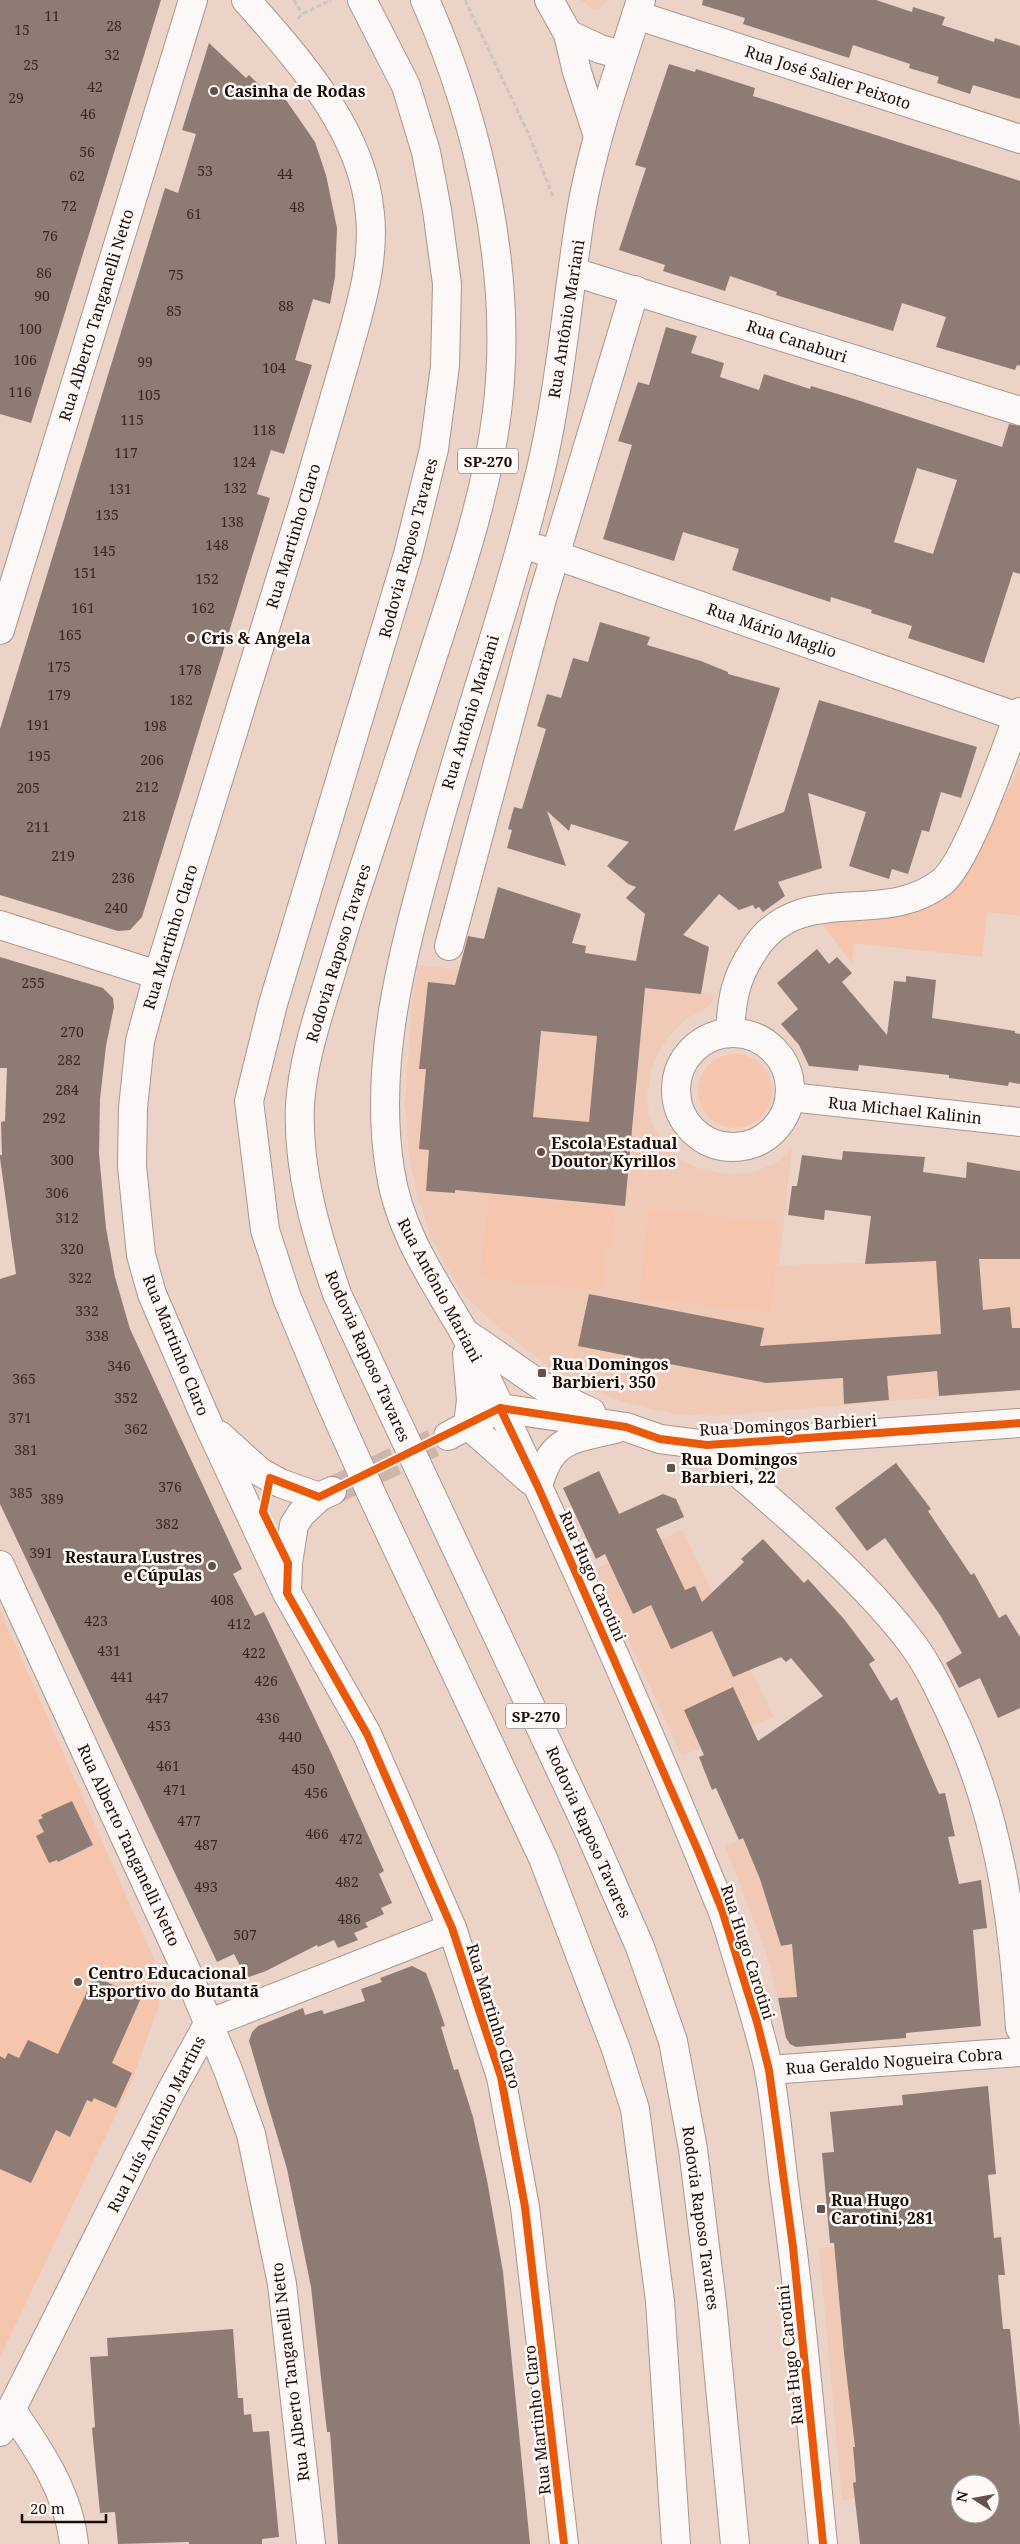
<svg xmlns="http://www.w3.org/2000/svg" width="1020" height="2544" viewBox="0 0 1020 2544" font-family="'Noto Serif',serif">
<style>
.built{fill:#f0cab7}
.green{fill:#f5c5ae}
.building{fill:#8e7c74;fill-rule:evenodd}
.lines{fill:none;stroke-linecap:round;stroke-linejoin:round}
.major-tunnel{stroke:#ccb5ab;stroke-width:28;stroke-dasharray:28 14;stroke-linecap:butt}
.minor-casing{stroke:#a8968e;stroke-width:30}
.major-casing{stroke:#a8968e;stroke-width:30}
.highway-casing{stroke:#a8968e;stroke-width:30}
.path{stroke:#ccc5c3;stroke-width:3;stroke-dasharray:5 2.5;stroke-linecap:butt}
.minor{stroke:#fcf8f7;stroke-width:28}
.major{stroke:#fcf8f7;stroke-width:28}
.highway{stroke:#fcf8f7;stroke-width:28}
.cycleway-casing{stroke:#fef9f7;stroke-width:11}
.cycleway{stroke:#e8590c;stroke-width:8}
.poi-dot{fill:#64524a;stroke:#fef9f7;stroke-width:2}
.labels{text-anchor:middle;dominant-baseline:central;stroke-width:5;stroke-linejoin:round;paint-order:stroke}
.number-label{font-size:14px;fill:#382822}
.shield{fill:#fef9f7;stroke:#5f534e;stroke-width:1}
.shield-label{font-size:15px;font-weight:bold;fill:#1b0c06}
.street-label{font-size:16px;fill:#1b0c06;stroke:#fef9f7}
.poi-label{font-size:16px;font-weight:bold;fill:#1b0c06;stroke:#fef9f7;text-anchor:start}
</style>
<rect width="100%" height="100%" fill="#ebd3c8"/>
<!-- built -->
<g class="built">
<path d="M 581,0 L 607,0 L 599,9 L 594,10 Z"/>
<path d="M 418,965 L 714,995 L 711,1003 L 701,1012 L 687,1018 L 669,1036 L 658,1053 L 651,1072 L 647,1095 L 649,1113 L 654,1129 L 666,1145 L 683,1161 L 698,1168 L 727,1174 L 750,1173 L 777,1163 L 792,1149 L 779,1265 L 1020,1259 L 1020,1390 L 753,1413 L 717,1416 L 675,1414 L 627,1403 L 587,1388 L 550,1368 L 499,1328 L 461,1292 L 432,1240 L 419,1200 L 409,1158 L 405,1101 L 412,1004 Z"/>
<path d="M 682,1530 L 774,1717 L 682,1756 L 595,1569 Z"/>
<path d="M 819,1806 L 853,1991 L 778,1998 L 765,1950 L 725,1846 Z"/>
<path d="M 916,2239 L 940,2491 L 842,2500 L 819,2248 Z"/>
</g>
<!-- green -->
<g class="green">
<path d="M 1020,765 L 1020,916 L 987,912 L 982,957 L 854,943 L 852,963 L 823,925 L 833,921 L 903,912 L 979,850 Z"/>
<circle cx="735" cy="1091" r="37"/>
<path d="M 489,1195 L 615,1208 L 611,1250 L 606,1250 L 602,1291 L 480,1278 Z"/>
<path d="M 649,1209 L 780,1223 L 770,1312 L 639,1298 Z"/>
<path d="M 0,1610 L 154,1959 L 159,2005 L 131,2083 L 0,2357 Z"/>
</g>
<!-- building -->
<g class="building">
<path d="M 0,0 L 161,0 L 31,423 L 0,414 Z"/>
<path d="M 703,0 L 876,0 L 912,12 L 913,7 L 945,17 L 942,25 L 994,42 L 995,38 L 1020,46 L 1020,99 L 973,85 L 970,94 L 937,83 L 939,77 L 909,68 L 910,64 L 853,45 L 849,58 L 812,46 L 743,24 L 745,18 L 702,5 Z"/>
<path d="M 209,43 L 246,78 L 249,75 L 269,94 L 277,87 L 315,142 L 326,175 L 337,228 L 335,277 L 330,304 L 313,299 L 295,360 L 312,365 L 284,454 L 271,450 L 257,494 L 270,498 L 142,917 L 130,930 L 118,931 L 0,895 L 0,729 L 165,188 L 178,193 L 196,134 L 182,130 Z"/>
<path d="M 669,64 L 695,72 L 696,69 L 755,88 L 753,96 L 1020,181 L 1020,366 L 1017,365 L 1015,370 L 936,347 L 946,317 L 902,303 L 893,331 L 776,295 L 777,292 L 730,276 L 725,291 L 663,271 L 665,265 L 619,250 L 646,168 L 635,165 Z"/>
<path d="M 666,327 L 697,336 L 691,353 L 724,363 L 720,377 L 759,390 L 764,374 L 810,389 L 811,386 L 851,398 L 1002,447 L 1009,424 L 1020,426 L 1020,574 L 1013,572 L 984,663 L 908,638 L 912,626 L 871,613 L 872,610 L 831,597 L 830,602 L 732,570 L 739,549 L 683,532 L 674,561 L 603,539 L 632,445 L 618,441 L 638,382 L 649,385 ZM 917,468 L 957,480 L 933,554 L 894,542 Z"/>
<path d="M 600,622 L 650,637 L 647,645 L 701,661 L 728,672 L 728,674 L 780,688 L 734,831 L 784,812 L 819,700 L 977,747 L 961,798 L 941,792 L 929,832 L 922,830 L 908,874 L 892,869 L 889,879 L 849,866 L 866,812 L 808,793 L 822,868 L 778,882 L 785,896 L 763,912 L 759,907 L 755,909 L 753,905 L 739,910 L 719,894 L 683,935 L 709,947 L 701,994 L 645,988 L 625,1206 L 455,1190 L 455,1193 L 426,1191 L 429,1150 L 419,1149 L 426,1069 L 419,1069 L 428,982 L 455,985 L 468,936 L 484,939 L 498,887 L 581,914 L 572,943 L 586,946 L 585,953 L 636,961 L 645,914 L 626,898 L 636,887 L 628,884 L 607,866 L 629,842 L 571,824 L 569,831 L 547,811 L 566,866 L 507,848 L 512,830 L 508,829 L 514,807 L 522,809 L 546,729 L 537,726 L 547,694 L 561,698 L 573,658 L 588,662 ZM 541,1031 L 597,1036 L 589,1122 L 533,1117 Z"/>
<path d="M 817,949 L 829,964 L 837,957 L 852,973 L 842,982 L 887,1035 L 894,981 L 906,982 L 906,976 L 936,980 L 932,1018 L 1015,1031 L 1015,1033 L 1020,1034 L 1020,1084 L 1009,1082 L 1008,1086 L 949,1078 L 949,1075 L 859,1065 L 858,1071 L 809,1066 L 799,1045 L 781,1024 L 798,1009 L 777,983 Z"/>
<path d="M 0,957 L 103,988 L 113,998 L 114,1007 L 106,1046 L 100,1099 L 99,1154 L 106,1228 L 115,1277 L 130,1329 L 242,1569 L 233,1574 L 255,1616 L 264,1612 L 334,1759 L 384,1871 L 379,1874 L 392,1903 L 381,1908 L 384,1914 L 365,1923 L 368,1927 L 354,1933 L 358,1940 L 338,1948 L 334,1940 L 318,1947 L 317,1945 L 266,1971 L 246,1978 L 234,1954 L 217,1962 L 0,1504 L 0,1279 L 16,1274 L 0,1158 L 0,1155 L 2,1155 L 1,1122 L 5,1121 L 7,1068 L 0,1068 Z"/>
<path d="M 843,1151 L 925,1157 L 923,1172 L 966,1178 L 967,1162 L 1020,1171 L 1020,1259 L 979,1259 L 983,1310 L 1010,1307 L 1012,1328 L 1020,1328 L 1020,1390 L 939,1396 L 937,1371 L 887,1376 L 889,1400 L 844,1404 L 843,1378 L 766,1383 L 578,1346 L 589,1294 L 764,1328 L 760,1346 L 941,1334 L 936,1261 L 865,1264 L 871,1216 L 825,1210 L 824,1220 L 788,1215 L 792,1186 L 797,1186 L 802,1155 L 842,1160 Z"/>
<path d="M 896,1463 L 931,1509 L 928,1511 L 971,1575 L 974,1573 L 999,1618 L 1006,1614 L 1020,1637 L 1020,1708 L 998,1718 L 980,1678 L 959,1688 L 946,1663 L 962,1653 L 940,1615 L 885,1538 L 867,1551 L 835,1508 Z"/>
<path d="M 599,1471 L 619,1514 L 663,1494 L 676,1499 L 684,1517 L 656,1529 L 685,1590 L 695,1586 L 702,1602 L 744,1562 L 741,1559 L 763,1539 L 804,1583 L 808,1579 L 844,1619 L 875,1660 L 869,1664 L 891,1701 L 897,1697 L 939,1794 L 945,1793 L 955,1836 L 948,1837 L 959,1884 L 981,1880 L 987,1928 L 973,1930 L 981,2026 L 906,2033 L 906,2038 L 796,2047 L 790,2044 L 786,2038 L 778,1998 L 797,1997 L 792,1944 L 781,1946 L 760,1879 L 743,1838 L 739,1840 L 716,1788 L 712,1790 L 699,1757 L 704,1755 L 684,1710 L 733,1687 L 758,1741 L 823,1696 L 791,1658 L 786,1662 L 781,1657 L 733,1677 L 712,1631 L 671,1649 L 651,1605 L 633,1614 L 605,1554 L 596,1559 L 563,1488 Z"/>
<path d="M 72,1801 L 93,1845 L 58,1862 L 57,1860 L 49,1863 L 36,1836 L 44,1832 L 38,1820 L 43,1818 L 41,1815 Z"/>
<path d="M 412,1966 L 426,1973 L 434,1994 L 445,2026 L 441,2027 L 454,2070 L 458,2069 L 473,2117 L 487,2180 L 503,2272 L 530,2544 L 338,2544 L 330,2432 L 327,2432 L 311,2287 L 287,2169 L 249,2041 L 252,2032 L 258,2026 L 303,2008 L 305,2015 L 322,2010 L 324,2014 L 365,2001 L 361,1989 L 382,1982 L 380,1978 Z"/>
<path d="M 94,1976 L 141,1998 L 112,2063 L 132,2073 L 116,2108 L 94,2098 L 92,2102 L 87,2100 L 70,2137 L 56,2130 L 31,2183 L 0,2169 L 0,2056 L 5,2059 L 8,2053 L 19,2058 L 28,2040 L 58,2054 Z"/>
<path d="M 988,2086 L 996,2174 L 988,2175 L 994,2238 L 1001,2237 L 1005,2275 L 998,2275 L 1003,2329 L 1010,2329 L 1020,2429 L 1020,2544 L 860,2544 L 853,2483 L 856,2482 L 853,2447 L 855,2447 L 844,2353 L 834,2243 L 830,2243 L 822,2153 L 834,2152 L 830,2112 L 903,2105 L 902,2095 ZM 960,2484 L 990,2484 L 990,2514 L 960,2514 Z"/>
<path d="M 233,2329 L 238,2398 L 243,2398 L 244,2415 L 251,2414 L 253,2432 L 269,2431 L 279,2537 L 262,2539 L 262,2544 L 189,2544 L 189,2542 L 118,2544 L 115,2512 L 100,2513 L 92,2428 L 95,2427 L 90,2357 L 108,2356 L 107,2338 Z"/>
</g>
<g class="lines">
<!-- major-tunnel -->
<path class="major-tunnel" d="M 332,1491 L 448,1436"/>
<!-- minor casing -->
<g class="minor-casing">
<g id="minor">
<path d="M 246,0 C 299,60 363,131 370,214 C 375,264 359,311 346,358 C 332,405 319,452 305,499 C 256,657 207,816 158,975 L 140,1041 L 133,1108 L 132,1166 L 141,1255 L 152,1294 L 209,1426 L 287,1593"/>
<path d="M 549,0 L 568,34 L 577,72 L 597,133"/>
<path d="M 636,15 L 1020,139"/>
<path d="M 568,34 L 600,49 L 622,55"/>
<path d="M 574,272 L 1020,411"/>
<path d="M 538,549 L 1018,717 L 1020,712"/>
<path d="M 0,630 L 193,0"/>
<path d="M 0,925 L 158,975"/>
<path d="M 449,946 L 542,599 L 635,290"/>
<path d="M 730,1032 C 732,998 735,979 754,950 C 799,879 883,929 942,882 C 968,861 1004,752 1018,717"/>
<circle cx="733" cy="1090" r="57"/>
<path d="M 790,1097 L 1020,1122"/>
<path d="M 219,1435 L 260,1472 L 280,1483 L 319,1497"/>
<path d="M 707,1445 C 775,1506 851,1566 907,1637 C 925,1659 938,1687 950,1712 C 999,1815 1013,1916 1020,2028"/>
<path d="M 0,1565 L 187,1972 L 228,2070 L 251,2134 L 282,2284 L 311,2544"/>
<path d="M 769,2070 L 1020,2052"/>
<path d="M 11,2409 C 39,2450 69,2493 74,2544"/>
<path d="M 0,2432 L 171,2091 L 208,2024 L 452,1928"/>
</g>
</g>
<!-- major casing -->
<g class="major-casing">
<g id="major">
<path d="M 641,0 C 618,73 592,143 580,218 C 567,302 560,387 541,469 C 510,599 464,726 430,854 C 402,956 373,1064 390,1170 C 399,1230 431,1276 461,1327 C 476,1354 488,1383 502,1411 C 579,1571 651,1735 718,1900 C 727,1920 732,1942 739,1963 C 749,1997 760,2031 768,2066 C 776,2105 779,2146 784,2185 C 801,2304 811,2424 823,2544"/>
<path d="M 465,1333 C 507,1360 545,1393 591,1412"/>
<path d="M 467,1354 L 471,1400 L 468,1425"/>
<path d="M 468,1425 L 530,1480"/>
<path d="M 448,1436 L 500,1408 L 626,1427 L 660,1439 L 707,1445 L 1020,1423"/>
<path d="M 538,1487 C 550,1439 571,1439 615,1429"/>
<path d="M 332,1491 L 319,1497 L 301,1514 L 294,1525 L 288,1563 L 287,1593 L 367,1734 L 452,1928 L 501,2077 L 525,2207 L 564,2544"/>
</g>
</g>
<!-- highway casing -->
<g class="highway-casing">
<g id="highway">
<path d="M 362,0 L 406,86 L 426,152 L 437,210 L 447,284 L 445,366 L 434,449 L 408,554 L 273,1004 L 249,1101 L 265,1230 L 287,1298 L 330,1401 L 372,1495 L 543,1858 L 616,2049 L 635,2109 L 660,2301 L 676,2544"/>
<path d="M 425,0 C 480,124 514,276 497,412 C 487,490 462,566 438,640 C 411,723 384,806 357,889 C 346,921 337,954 327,986 C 315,1025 303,1063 300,1104 C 297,1169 316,1233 337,1294 L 590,1833 L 640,1947 L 673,2041 L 693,2149 L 712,2303 L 735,2544"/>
</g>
</g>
<!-- path -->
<g class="path">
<path d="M 294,0 L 302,14"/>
<path d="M 465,0 L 528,133 L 554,199"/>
<path d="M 298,19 L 302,14 L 331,0"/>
</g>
<!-- minor -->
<use href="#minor" class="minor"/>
<!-- major -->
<use href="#major" class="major"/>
<!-- highway -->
<use href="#highway" class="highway"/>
<!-- cycleway casing -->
<g class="cycleway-casing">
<g id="cycleway">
<path d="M 500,1408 L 538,1487 L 699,1853 L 722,1910 L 757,2022 L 769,2070 L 793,2247 L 823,2544"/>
<path d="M 564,2544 L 525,2207 L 501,2077 L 452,1928 L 367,1734 L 287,1593 L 288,1563 L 263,1512 L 270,1478 L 319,1497 L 500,1408 L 626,1427 L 660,1439 L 707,1445 L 1020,1423"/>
</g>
</g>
<!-- cycleway -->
<use href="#cycleway" class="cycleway"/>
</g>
<!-- markers -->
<g class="poi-dot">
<circle cx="214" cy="91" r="5"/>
<circle cx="191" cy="638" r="5"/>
<circle cx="541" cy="1152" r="5"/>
<rect x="537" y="1368" width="10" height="10" rx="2.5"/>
<rect x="666" y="1463" width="10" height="10" rx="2.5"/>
<circle cx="212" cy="1566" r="5"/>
<circle cx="78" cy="1982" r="5"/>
<rect x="816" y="2204" width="10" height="10" rx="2.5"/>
</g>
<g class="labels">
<!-- number labels -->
<g class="number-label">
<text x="52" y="15">11</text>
<text x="114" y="25">28</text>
<text x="22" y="29">15</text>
<text x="112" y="54">32</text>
<text x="31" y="64">25</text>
<text x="95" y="86">42</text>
<text x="16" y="97">29</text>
<text x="88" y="113">46</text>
<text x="87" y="151">56</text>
<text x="205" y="170">53</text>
<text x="285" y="173">44</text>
<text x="77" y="175">62</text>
<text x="69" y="205">72</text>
<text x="297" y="206">48</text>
<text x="194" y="213">61</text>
<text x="50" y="235">76</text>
<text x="44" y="272">86</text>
<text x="176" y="274">75</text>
<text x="42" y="295">90</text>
<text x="286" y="305">88</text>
<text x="174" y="310">85</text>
<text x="30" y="328">100</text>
<text x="25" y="359">106</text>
<text x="145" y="361">99</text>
<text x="274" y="367">104</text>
<text x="20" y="391">116</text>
<text x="149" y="394">105</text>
<text x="132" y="419">115</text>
<text x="264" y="429">118</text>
<text x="126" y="452">117</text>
<text x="244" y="461">124</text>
<text x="235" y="487">132</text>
<text x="120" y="488">131</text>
<text x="107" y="514">135</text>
<text x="232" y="521">138</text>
<text x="217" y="544">148</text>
<text x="104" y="550">145</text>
<text x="85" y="572">151</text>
<text x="207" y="578">152</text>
<text x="83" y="607">161</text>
<text x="203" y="607">162</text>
<text x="70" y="634">165</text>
<text x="59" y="666">175</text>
<text x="190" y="669">178</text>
<text x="59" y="694">179</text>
<text x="181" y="699">182</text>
<text x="38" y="724">191</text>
<text x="155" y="725">198</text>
<text x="39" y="755">195</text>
<text x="152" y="759">206</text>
<text x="147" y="786">212</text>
<text x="28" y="787">205</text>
<text x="134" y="815">218</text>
<text x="38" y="826">211</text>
<text x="63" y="855">219</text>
<text x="123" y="877">236</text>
<text x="116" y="907">240</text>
<text x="33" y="982">255</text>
<text x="72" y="1031">270</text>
<text x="69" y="1059">282</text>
<text x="67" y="1089">284</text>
<text x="54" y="1117">292</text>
<text x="62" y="1159">300</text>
<text x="57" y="1192">306</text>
<text x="67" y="1217">312</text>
<text x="72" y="1248">320</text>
<text x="80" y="1277">322</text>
<text x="87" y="1310">332</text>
<text x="97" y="1335">338</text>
<text x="119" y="1365">346</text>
<text x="24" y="1378">365</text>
<text x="126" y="1397">352</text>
<text x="20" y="1417">371</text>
<text x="136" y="1428">362</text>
<text x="26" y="1449">381</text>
<text x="170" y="1486">376</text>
<text x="21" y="1492">385</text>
<text x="52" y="1498">389</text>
<text x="167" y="1523">382</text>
<text x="41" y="1552">391</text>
<text x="222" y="1599">408</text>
<text x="96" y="1620">423</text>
<text x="239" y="1623">412</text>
<text x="109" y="1650">431</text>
<text x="254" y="1652">422</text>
<text x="122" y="1676">441</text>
<text x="266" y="1680">426</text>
<text x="157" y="1697">447</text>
<text x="268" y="1717">436</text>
<text x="159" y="1725">453</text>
<text x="290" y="1736">440</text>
<text x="168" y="1765">461</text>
<text x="303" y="1768">450</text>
<text x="175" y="1789">471</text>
<text x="316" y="1792">456</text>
<text x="189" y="1820">477</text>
<text x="317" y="1833">466</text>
<text x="351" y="1838">472</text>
<text x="206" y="1844">487</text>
<text x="347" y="1881">482</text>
<text x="206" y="1886">493</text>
<text x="349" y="1918">486</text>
<text x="245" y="1934">507</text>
</g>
<!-- shield labels -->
<g class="shield">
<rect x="458" y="448.5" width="60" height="25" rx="4"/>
<rect x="506" y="1703.5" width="60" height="25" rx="4"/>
</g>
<g class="shield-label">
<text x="488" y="461">SP-270</text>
<text x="536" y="1716">SP-270</text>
</g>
<!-- street labels -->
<g class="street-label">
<text transform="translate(828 77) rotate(18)">Rua José Salier Peixoto</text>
<text transform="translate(96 315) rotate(-73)">Rua Alberto Tanganelli Netto</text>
<text transform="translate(566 319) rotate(-81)">Rua Antônio Mariani</text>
<text transform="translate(797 341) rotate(18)">Rua Canaburi</text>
<text transform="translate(293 536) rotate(-73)">Rua Martinho Claro</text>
<text transform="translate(408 548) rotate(-75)">Rodovia Raposo Tavares</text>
<text transform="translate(772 630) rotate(19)">Rua Mário Maglio</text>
<text transform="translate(470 712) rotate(-73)">Rua Antônio Mariani</text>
<text transform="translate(170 937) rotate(-73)">Rua Martinho Claro</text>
<text transform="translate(338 953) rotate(-73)">Rodovia Raposo Tavares</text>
<text transform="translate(905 1110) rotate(6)">Rua Michael Kalinin</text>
<text transform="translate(440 1290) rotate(62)">Rua Antônio Mariani</text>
<text transform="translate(176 1345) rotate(68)">Rua Martinho Claro</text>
<text transform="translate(368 1356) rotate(66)">Rodovia Raposo Tavares</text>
<text transform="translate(788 1425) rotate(-3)">Rua Domingos Barbieri</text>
<text transform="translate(593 1576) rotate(66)">Rua Hugo Carotini</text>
<text transform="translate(589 1832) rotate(66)">Rodovia Raposo Tavares</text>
<text transform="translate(129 1845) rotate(65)">Rua Alberto Tanganelli Netto</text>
<text transform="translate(748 1952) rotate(72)">Rua Hugo Carotini</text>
<text transform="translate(494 2016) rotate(73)">Rua Martinho Claro</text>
<text transform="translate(894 2061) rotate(-4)">Rua Geraldo Nogueira Cobra</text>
<text transform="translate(156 2124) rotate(-63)">Rua Luís Antônio Martins</text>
<text transform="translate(701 2218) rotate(82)">Rodovia Raposo Tavares</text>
<text transform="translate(790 2355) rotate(-96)">Rua Hugo Carotini</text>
<text transform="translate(290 2372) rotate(-97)">Rua Alberto Tanganelli Netto</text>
<text transform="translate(537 2420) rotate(-96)">Rua Martinho Claro</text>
</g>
<!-- poi labels -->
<g class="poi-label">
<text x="224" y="91">Casinha de Rodas</text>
<text x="201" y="638">Cris &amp; Angela</text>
<text x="551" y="1143">Escola Estadual<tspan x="551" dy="18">Doutor Kyrillos</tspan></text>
<text x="552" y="1364">Rua Domingos<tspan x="552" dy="18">Barbieri, 350</tspan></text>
<text x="681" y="1459">Rua Domingos<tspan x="681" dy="18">Barbieri, 22</tspan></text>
<text x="202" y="1557" text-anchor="end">Restaura Lustres<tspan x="202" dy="18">e Cúpulas</tspan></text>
<text x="88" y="1973">Centro Educacional<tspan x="88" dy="18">Esportivo do Butantã</tspan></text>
<text x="831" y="2200">Rua Hugo<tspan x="831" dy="18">Carotini, 281</tspan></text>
</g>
</g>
<!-- north arrow -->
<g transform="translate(975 2499) rotate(281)"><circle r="24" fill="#fef9f7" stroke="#a39a97"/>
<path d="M0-4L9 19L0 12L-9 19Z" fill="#64524a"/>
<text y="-8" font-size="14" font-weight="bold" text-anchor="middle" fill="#1b0c06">N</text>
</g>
<!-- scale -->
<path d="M22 2514v8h84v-8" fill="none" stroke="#1b0c06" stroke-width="2.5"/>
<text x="30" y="2514" font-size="15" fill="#1b0c06" stroke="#fef9f7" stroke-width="4" paint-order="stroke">20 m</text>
</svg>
